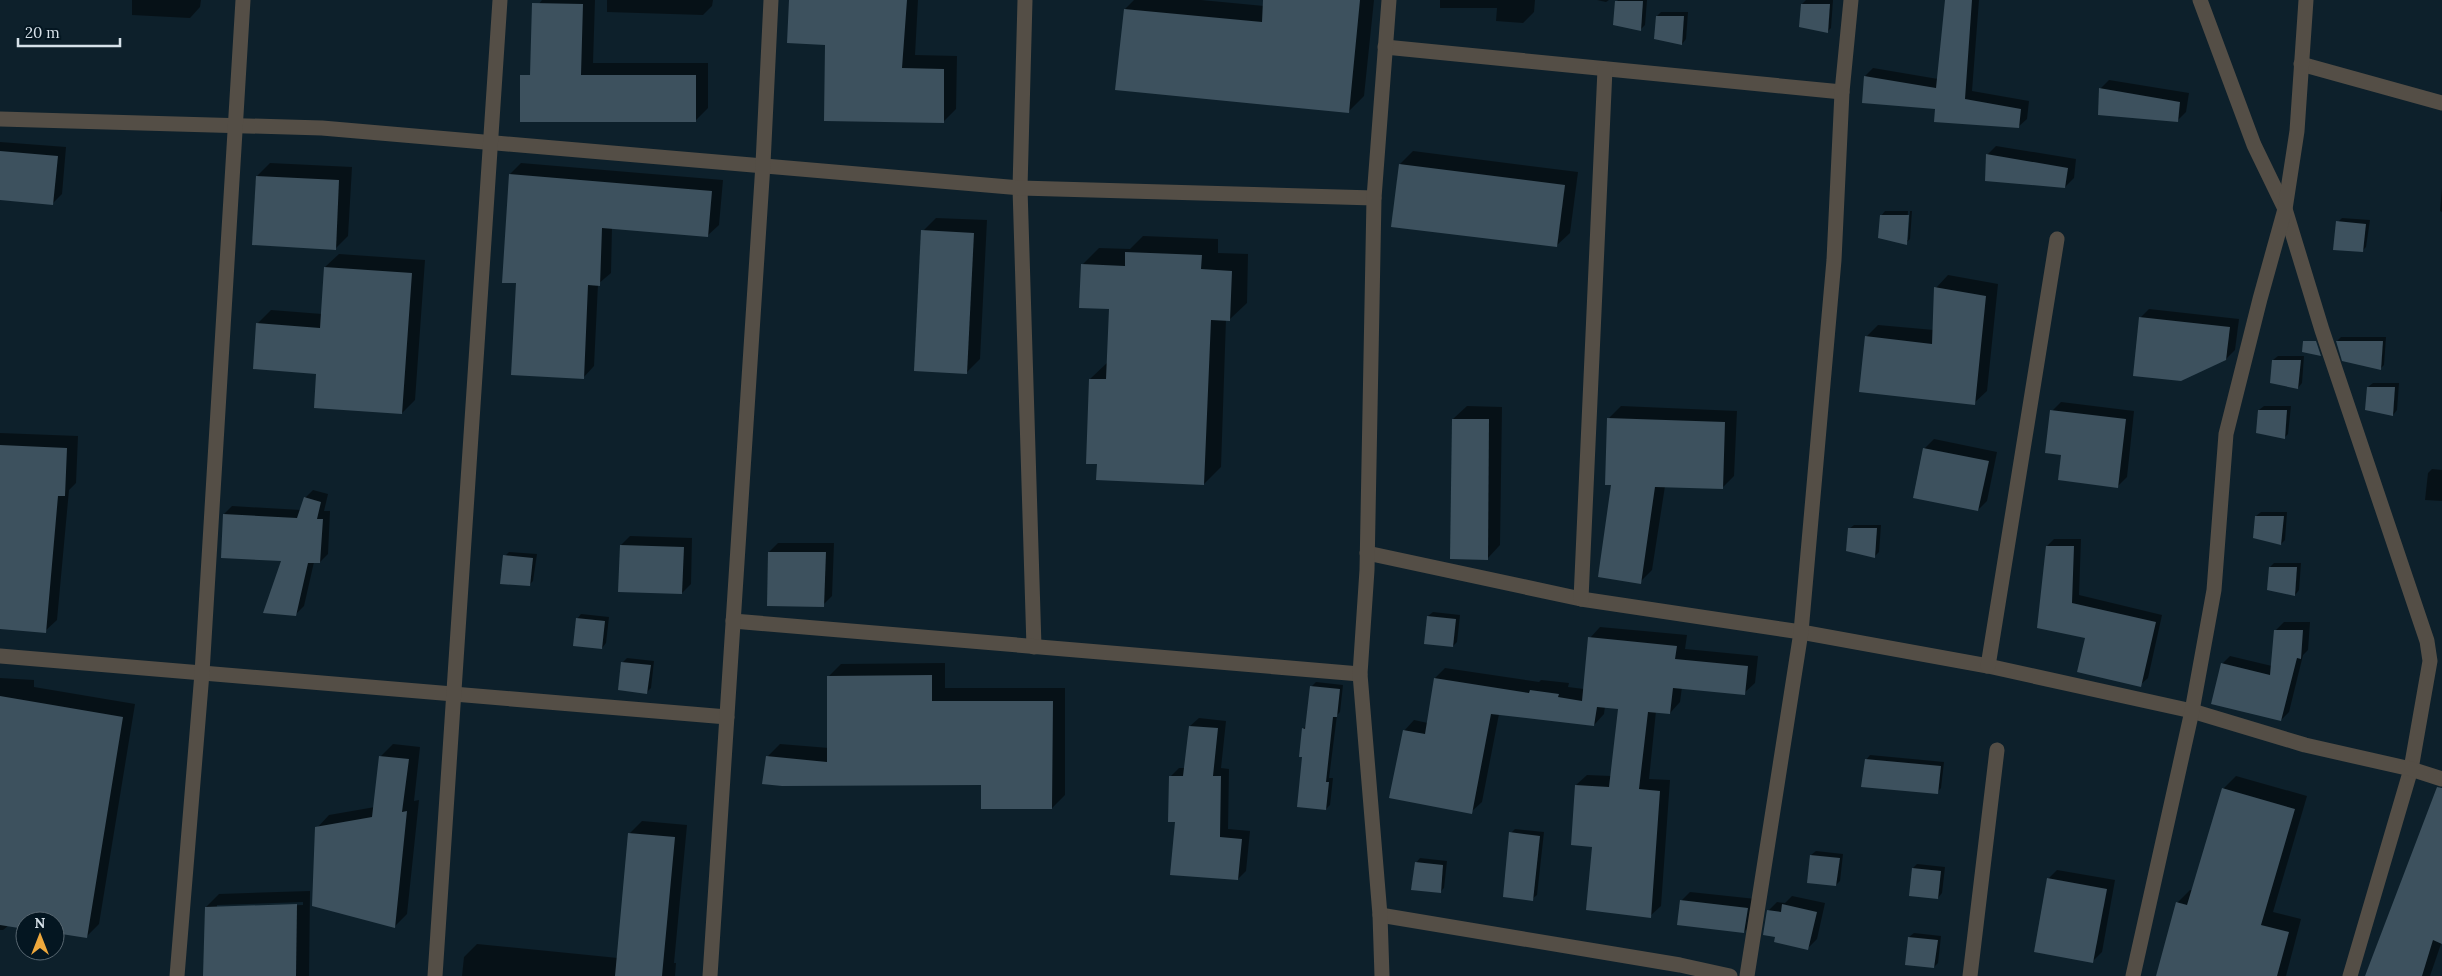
<svg xmlns="http://www.w3.org/2000/svg" width="2442" height="976" viewBox="0 0 2442 976" font-family="Lora,serif">
<style>
.shadow{fill:#0007;fill-rule:evenodd}
.building{fill:#3d515e}
.lines{fill:none;stroke-linecap:round;stroke-linejoin:round}
.street{stroke:#544e46;stroke-width:15}
</style>
<rect width="100%" height="100%" fill="#0d202b"/>
<!-- shadow -->
<g class="shadow">
<path d="M 132,0 L 201,0 L 200,7 L 190,18 L 132,15 Z"/>
<path d="M 542,0 L 595,0 L 593,63 L 708,63 L 708,108 L 696,120 L 533,120 L 539,4 Z"/>
<path d="M 607,0 L 713,0 L 712,6 L 703,15 L 607,12 Z"/>
<path d="M 791,0 L 918,0 L 915,55 L 957,56 L 956,109 L 943,122 L 827,44 Z"/>
<path d="M 1134,0 L 1201,0 L 1264,6 L 1264,0 L 1374,0 L 1364,96 L 1349,111 L 1125,9 Z"/>
<path d="M 1440,0 L 1535,0 L 1534,12 L 1523,23 L 1496,21 L 1497,8 L 1440,8 Z"/>
<path d="M 1597,0 L 1609,0 L 1606,2 Z"/>
<path d="M 1618,0 L 1647,0 L 1645,25 L 1641,29 L 1616,2 Z"/>
<path d="M 1806,0 L 1833,0 L 1831,28 L 1827,32 L 1802,4 Z"/>
<path d="M 1950,0 L 1979,0 L 1972,91 L 2029,101 L 2027,119 L 2018,127 L 1936,108 L 1865,76 L 1873,68 L 1938,79 Z"/>
<path d="M 1661,12 L 1688,12 L 1686,39 L 1682,44 L 1657,16 Z"/>
<path d="M 2109,80 L 2189,93 L 2186,112 L 2177,121 L 2100,89 Z"/>
<path d="M 0,142 L 66,147 L 62,194 L 53,203 L 0,199 Z"/>
<path d="M 1996,146 L 2076,159 L 2074,178 L 2065,187 L 1987,155 Z"/>
<path d="M 1413,151 L 1578,172 L 1570,233 L 1556,246 L 1400,164 Z"/>
<path d="M 270,163 L 352,167 L 348,236 L 335,249 L 257,176 Z"/>
<path d="M 521,163 L 723,180 L 719,225 L 707,236 L 612,227 L 611,273 L 598,284 L 594,366 L 583,378 L 517,282 L 503,282 L 510,174 Z"/>
<path d="M 2442,188 L 2442,212 L 2440,211 Z"/>
<path d="M 1885,211 L 1908,211 L 1906,240 L 1908,240 L 1910,211 L 1912,211 L 1910,239 L 1906,243 L 1881,216 Z"/>
<path d="M 936,218 L 987,220 L 980,359 L 967,372 L 923,231 Z"/>
<path d="M 2342,218 L 2370,220 L 2366,247 L 2362,251 L 2338,222 Z"/>
<path d="M 1143,236 L 1218,239 L 1218,253 L 1248,254 L 1247,303 L 1230,319 L 1226,319 L 1221,467 L 1204,484 L 1098,463 L 1090,379 L 1108,362 L 1110,308 L 1082,265 L 1099,248 L 1130,249 Z"/>
<path d="M 339,254 L 425,260 L 415,400 L 402,413 L 317,373 L 257,324 L 271,310 L 322,314 L 325,267 Z"/>
<path d="M 1948,275 L 1998,284 L 1987,391 L 1974,403 L 1866,337 L 1878,325 L 1934,330 L 1936,288 Z"/>
<path d="M 2149,309 L 2239,319 L 2235,350 L 2226,359 L 2140,318 Z"/>
<path d="M 2341,337 L 2386,337 L 2384,365 L 2380,369 L 2337,341 Z"/>
<path d="M 2278,356 L 2304,356 L 2302,383 L 2298,388 L 2273,360 Z"/>
<path d="M 2373,383 L 2399,383 L 2397,410 L 2393,415 L 2368,387 Z"/>
<path d="M 2061,402 L 2134,411 L 2127,477 L 2118,486 L 2062,454 L 2052,411 Z"/>
<path d="M 1467,406 L 1502,407 L 1500,545 L 1487,559 L 1453,419 Z"/>
<path d="M 1621,406 L 1737,411 L 1734,476 L 1722,488 L 1665,486 L 1652,570 L 1640,582 L 1613,484 L 1609,418 Z"/>
<path d="M 2264,406 L 2291,406 L 2288,434 L 2284,438 L 2259,410 Z"/>
<path d="M 0,433 L 78,436 L 76,483 L 69,490 L 57,620 L 45,631 L 0,627 Z"/>
<path d="M 1934,439 L 1997,452 L 1987,501 L 1978,510 L 1914,497 L 1925,448 Z"/>
<path d="M 2432,469 L 2442,470 L 2442,501 L 2425,500 L 2428,473 Z"/>
<path d="M 313,490 L 328,494 L 324,511 L 330,511 L 328,554 L 320,562 L 314,562 L 304,606 L 296,614 L 283,560 L 224,514 L 232,506 L 301,510 L 305,498 Z"/>
<path d="M 2261,512 L 2287,512 L 2285,540 L 2281,544 L 2256,516 Z"/>
<path d="M 1854,525 L 1881,525 L 1879,552 L 1875,556 L 1849,529 Z"/>
<path d="M 630,536 L 692,538 L 691,584 L 682,593 L 621,545 Z"/>
<path d="M 2054,539 L 2081,539 L 2079,595 L 2162,615 L 2148,678 L 2140,685 L 2087,637 L 2047,546 Z"/>
<path d="M 778,543 L 834,543 L 832,596 L 823,605 L 769,552 Z"/>
<path d="M 509,552 L 537,554 L 533,581 L 529,585 L 505,556 Z"/>
<path d="M 2274,563 L 2301,563 L 2299,590 L 2295,595 L 2270,567 Z"/>
<path d="M 1433,612 L 1460,615 L 1457,642 L 1453,646 L 1428,616 Z"/>
<path d="M 581,614 L 609,617 L 606,643 L 602,648 L 577,619 Z"/>
<path d="M 2284,622 L 2310,622 L 2308,650 L 2303,655 L 2289,712 L 2281,720 L 2222,664 L 2230,656 L 2272,666 L 2276,630 Z"/>
<path d="M 1600,627 L 1687,635 L 1685,649 L 1758,656 L 1755,683 L 1744,693 L 1682,687 L 1680,702 L 1670,713 L 1656,711 L 1649,779 L 1670,780 L 1661,906 L 1650,916 L 1594,846 L 1576,785 L 1587,775 L 1611,776 L 1620,708 L 1605,706 L 1604,714 L 1594,725 L 1499,714 L 1482,802 L 1471,812 L 1404,731 L 1414,720 L 1428,723 L 1435,678 L 1445,668 L 1539,682 L 1541,680 L 1569,683 L 1568,687 L 1584,689 L 1590,638 Z"/>
<path d="M 627,658 L 654,661 L 651,688 L 647,692 L 622,663 Z"/>
<path d="M 945,663 L 945,688 L 1065,688 L 1065,795 L 1052,808 L 982,784 L 767,757 L 780,744 L 829,748 L 828,677 L 841,664 Z"/>
<path d="M 0,678 L 34,680 L 34,687 L 135,704 L 99,924 L 86,937 L 55,932 L 55,921 L 25,921 L 25,927 L 9,925 L 3,930 L 0,930 Z"/>
<path d="M 1316,682 L 1343,685 L 1340,712 L 1337,715 L 1329,778 L 1333,778 L 1330,805 L 1326,809 L 1303,756 L 1303,729 L 1307,725 L 1312,686 Z"/>
<path d="M 1199,718 L 1226,721 L 1221,768 L 1229,769 L 1228,829 L 1250,831 L 1246,871 L 1238,879 L 1176,821 L 1171,776 L 1179,768 L 1185,768 L 1190,726 Z"/>
<path d="M 393,744 L 420,747 L 414,801 L 419,800 L 407,914 L 395,926 L 317,828 L 329,815 L 375,807 L 380,757 Z"/>
<path d="M 1870,755 L 1944,762 L 1941,788 L 1937,793 L 1866,760 Z"/>
<path d="M 2236,776 L 2307,796 L 2273,912 L 2301,919 L 2286,976 L 2158,976 L 2177,903 L 2190,890 L 2193,890 L 2223,789 Z"/>
<path d="M 2442,795 L 2442,941 L 2430,976 L 2367,976 Z"/>
<path d="M 642,821 L 687,825 L 674,963 L 676,963 L 675,976 L 462,976 L 464,957 L 477,944 L 618,958 L 629,834 Z"/>
<path d="M 1515,829 L 1544,832 L 1537,895 L 1532,899 L 1511,833 Z"/>
<path d="M 1816,851 L 1843,854 L 1840,881 L 1836,885 L 1811,855 Z"/>
<path d="M 1420,858 L 1447,861 L 1444,888 L 1440,892 L 1416,863 Z"/>
<path d="M 1917,864 L 1945,867 L 1942,893 L 1938,898 L 1913,868 Z"/>
<path d="M 2057,870 L 2115,880 L 2102,952 L 2093,961 L 2048,879 Z"/>
<path d="M 310,891 L 309,976 L 205,976 L 206,907 L 219,894 ZM 303,902 L 303,905 L 217,908 L 217,905 Z"/>
<path d="M 1690,892 L 1756,899 L 1753,923 L 1744,932 L 1681,901 Z"/>
<path d="M 1792,896 L 1825,903 L 1817,939 L 1808,948 L 1777,936 L 1768,911 L 1777,902 L 1785,903 Z"/>
<path d="M 1914,933 L 1941,936 L 1938,963 L 1934,967 L 1909,937 Z"/>
</g>
<!-- building -->
<g class="building">
<path d="M 789,0 L 907,0 L 902,68 L 944,69 L 944,123 L 824,121 L 825,45 L 787,43 Z"/>
<path d="M 1263,0 L 1360,0 L 1349,113 L 1115,90 L 1124,9 L 1262,22 Z"/>
<path d="M 1945,0 L 1972,0 L 1965,99 L 2021,109 L 2019,128 L 1934,122 L 1935,109 L 1862,103 L 1864,76 L 1936,88 Z"/>
<path d="M 1615,1 L 1643,1 L 1641,31 L 1613,25 Z"/>
<path d="M 532,3 L 583,4 L 581,75 L 696,75 L 696,122 L 520,122 L 520,75 L 530,75 Z"/>
<path d="M 1801,4 L 1830,4 L 1828,33 L 1799,27 Z"/>
<path d="M 1656,16 L 1684,16 L 1682,45 L 1654,39 Z"/>
<path d="M 2099,88 L 2180,102 L 2178,122 L 2098,115 Z"/>
<path d="M 0,151 L 58,156 L 53,205 L 0,200 Z"/>
<path d="M 1986,154 L 2068,168 L 2065,188 L 1985,181 Z"/>
<path d="M 1399,164 L 1565,185 L 1557,247 L 1391,227 Z"/>
<path d="M 509,174 L 712,191 L 708,237 L 602,228 L 600,286 L 588,285 L 584,379 L 511,375 L 516,283 L 502,283 Z"/>
<path d="M 256,176 L 339,180 L 336,250 L 252,245 Z"/>
<path d="M 1880,215 L 1909,215 L 1907,245 L 1878,238 Z"/>
<path d="M 2336,221 L 2366,224 L 2363,252 L 2333,250 Z"/>
<path d="M 921,230 L 974,233 L 967,374 L 914,371 Z"/>
<path d="M 1125,252 L 1202,255 L 1201,269 L 1232,271 L 1230,321 L 1211,320 L 1204,485 L 1096,480 L 1097,464 L 1086,464 L 1089,379 L 1106,379 L 1109,309 L 1079,308 L 1081,264 L 1125,266 Z"/>
<path d="M 324,267 L 412,273 L 402,414 L 314,408 L 316,374 L 253,369 L 256,323 L 320,328 Z"/>
<path d="M 1934,287 L 1986,296 L 1975,405 L 1859,392 L 1865,336 L 1932,344 Z"/>
<path d="M 2139,317 L 2230,327 L 2226,360 L 2181,381 L 2133,376 Z"/>
<path d="M 2303,341 L 2316,341 L 2321,356 L 2302,352 Z"/>
<path d="M 2336,341 L 2383,341 L 2381,370 L 2342,361 Z"/>
<path d="M 2272,360 L 2301,360 L 2298,389 L 2270,383 Z"/>
<path d="M 2367,387 L 2395,387 L 2393,416 L 2365,410 Z"/>
<path d="M 2050,410 L 2126,419 L 2118,488 L 2058,480 L 2061,455 L 2045,453 Z"/>
<path d="M 2258,410 L 2287,410 L 2285,439 L 2256,433 Z"/>
<path d="M 1607,418 L 1725,422 L 1723,489 L 1655,487 L 1641,584 L 1598,577 L 1611,485 L 1605,485 Z"/>
<path d="M 1452,419 L 1489,419 L 1488,560 L 1450,559 Z"/>
<path d="M 0,445 L 67,448 L 65,496 L 58,496 L 46,633 L 0,629 Z"/>
<path d="M 1923,448 L 1989,461 L 1978,511 L 1913,498 Z"/>
<path d="M 304,497 L 321,502 L 317,519 L 323,519 L 320,563 L 308,563 L 296,616 L 263,613 L 281,561 L 221,558 L 223,514 L 297,518 Z"/>
<path d="M 2255,516 L 2284,516 L 2281,545 L 2253,538 Z"/>
<path d="M 1848,528 L 1877,528 L 1875,558 L 1846,551 Z"/>
<path d="M 620,545 L 684,547 L 682,594 L 618,592 Z"/>
<path d="M 2046,546 L 2074,546 L 2072,603 L 2156,622 L 2141,687 L 2077,672 L 2085,638 L 2037,628 Z"/>
<path d="M 768,552 L 826,552 L 824,607 L 767,606 Z"/>
<path d="M 503,555 L 533,558 L 530,586 L 500,584 Z"/>
<path d="M 2269,567 L 2297,567 L 2295,596 L 2267,590 Z"/>
<path d="M 1427,616 L 1456,619 L 1453,647 L 1424,644 Z"/>
<path d="M 576,618 L 605,621 L 602,649 L 573,646 Z"/>
<path d="M 2274,630 L 2303,630 L 2301,659 L 2297,658 L 2281,721 L 2211,704 L 2221,663 L 2270,675 Z"/>
<path d="M 1588,637 L 1677,646 L 1675,659 L 1748,666 L 1745,695 L 1673,688 L 1670,714 L 1648,712 L 1639,789 L 1660,791 L 1651,918 L 1586,910 L 1592,847 L 1571,845 L 1575,785 L 1609,787 L 1618,709 L 1597,707 L 1594,726 L 1491,714 L 1472,814 L 1389,798 L 1403,730 L 1425,734 L 1434,678 L 1529,693 L 1530,690 L 1559,694 L 1558,697 L 1582,701 Z"/>
<path d="M 621,662 L 651,665 L 647,694 L 618,690 Z"/>
<path d="M 932,675 L 932,701 L 1053,701 L 1052,809 L 981,809 L 981,785 L 782,786 L 762,784 L 766,756 L 827,762 L 827,676 Z"/>
<path d="M 1310,686 L 1340,689 L 1337,717 L 1333,717 L 1326,782 L 1329,782 L 1326,810 L 1297,807 L 1302,757 L 1299,757 L 1302,728 L 1305,729 Z"/>
<path d="M 0,696 L 123,717 L 87,938 L 55,933 L 55,921 L 25,921 L 25,929 L 0,925 Z"/>
<path d="M 1189,726 L 1218,728 L 1213,776 L 1221,776 L 1220,837 L 1242,839 L 1238,880 L 1170,875 L 1175,822 L 1168,822 L 1169,776 L 1183,776 Z"/>
<path d="M 379,756 L 409,759 L 402,812 L 407,811 L 395,928 L 312,906 L 315,827 L 372,817 Z"/>
<path d="M 1865,759 L 1941,766 L 1938,794 L 1861,787 Z"/>
<path d="M 2437,787 L 2442,788 L 2442,944 L 2433,940 L 2422,976 L 2365,976 Z"/>
<path d="M 2222,788 L 2295,809 L 2261,925 L 2289,932 L 2277,976 L 2156,976 L 2176,902 L 2187,905 Z"/>
<path d="M 1509,832 L 1540,836 L 1533,901 L 1503,897 Z"/>
<path d="M 628,833 L 675,837 L 662,976 L 615,976 Z"/>
<path d="M 1810,855 L 1840,858 L 1836,886 L 1807,883 Z"/>
<path d="M 1415,862 L 1443,865 L 1441,893 L 1411,890 Z"/>
<path d="M 1912,868 L 1941,871 L 1938,899 L 1909,896 Z"/>
<path d="M 2047,878 L 2107,889 L 2093,963 L 2034,952 Z"/>
<path d="M 1680,900 L 1748,908 L 1744,933 L 1677,925 Z"/>
<path d="M 297,904 L 296,976 L 203,976 L 205,907 Z"/>
<path d="M 1782,904 L 1817,912 L 1808,950 L 1774,942 L 1775,937 L 1763,935 L 1767,910 L 1781,912 Z"/>
<path d="M 1908,937 L 1938,940 L 1934,968 L 1905,965 Z"/>
</g>
<g class="lines">
<!-- street -->
<g class="street">
<path d="M 1025,0 L 1020,188 L 1034,647"/>
<path d="M 2200,0 L 2254,145 L 2285,209 L 2322,330 L 2427,641 L 2430,661 L 2411,769 L 2350,976"/>
<path d="M 1385,47 L 1842,92"/>
<path d="M 2301,64 L 2442,103"/>
<path d="M 0,119 L 322,128 L 1020,188 L 1374,198"/>
<path d="M 1367,553 L 1581,599 L 1801,632 L 1988,666 L 2192,711 L 2305,745 L 2411,769 L 2442,779"/>
<path d="M 1581,599 L 1605,69"/>
<path d="M 733,621 L 1360,674"/>
<path d="M 0,656 L 727,717"/>
<path d="M 1988,666 L 2057,239"/>
<path d="M 1380,915 L 1680,965 L 1730,976"/>
<path d="M 177,976 L 202,673 L 243,0"/>
<path d="M 435,976 L 500,0"/>
<path d="M 710,976 L 763,164 L 771,0"/>
<path d="M 1382,976 L 1380,915 L 1360,674 L 1367,570 L 1374,198 L 1389,0"/>
<path d="M 1747,976 L 1801,632 L 1834,260 L 1842,92 L 1851,0"/>
<path d="M 1970,976 L 1997,750"/>
<path d="M 2133,976 L 2192,711 L 2214,590 L 2226,434 L 2260,299 L 2285,209 L 2297,131 L 2306,0"/>
</g>
</g>
<!-- north arrow -->
<g transform="translate(40 936)"><circle r="24" fill="#041621" stroke="#586771"/>
<path d="M0-4L9 19L0 12L-9 19Z" fill="#eea83c"/>
<text y="-8" font-size="14" font-weight="bold" text-anchor="middle" fill="#d6e1e9">N</text>
</g>
<!-- scale -->
<path d="M18 38v8h102v-8" fill="none" stroke="#d6e1e9" stroke-width="2.5"/>
<text x="25" y="38" font-size="15" fill="#d6e1e9" stroke="#041621" stroke-width="4" paint-order="stroke">20 m</text>
</svg>
